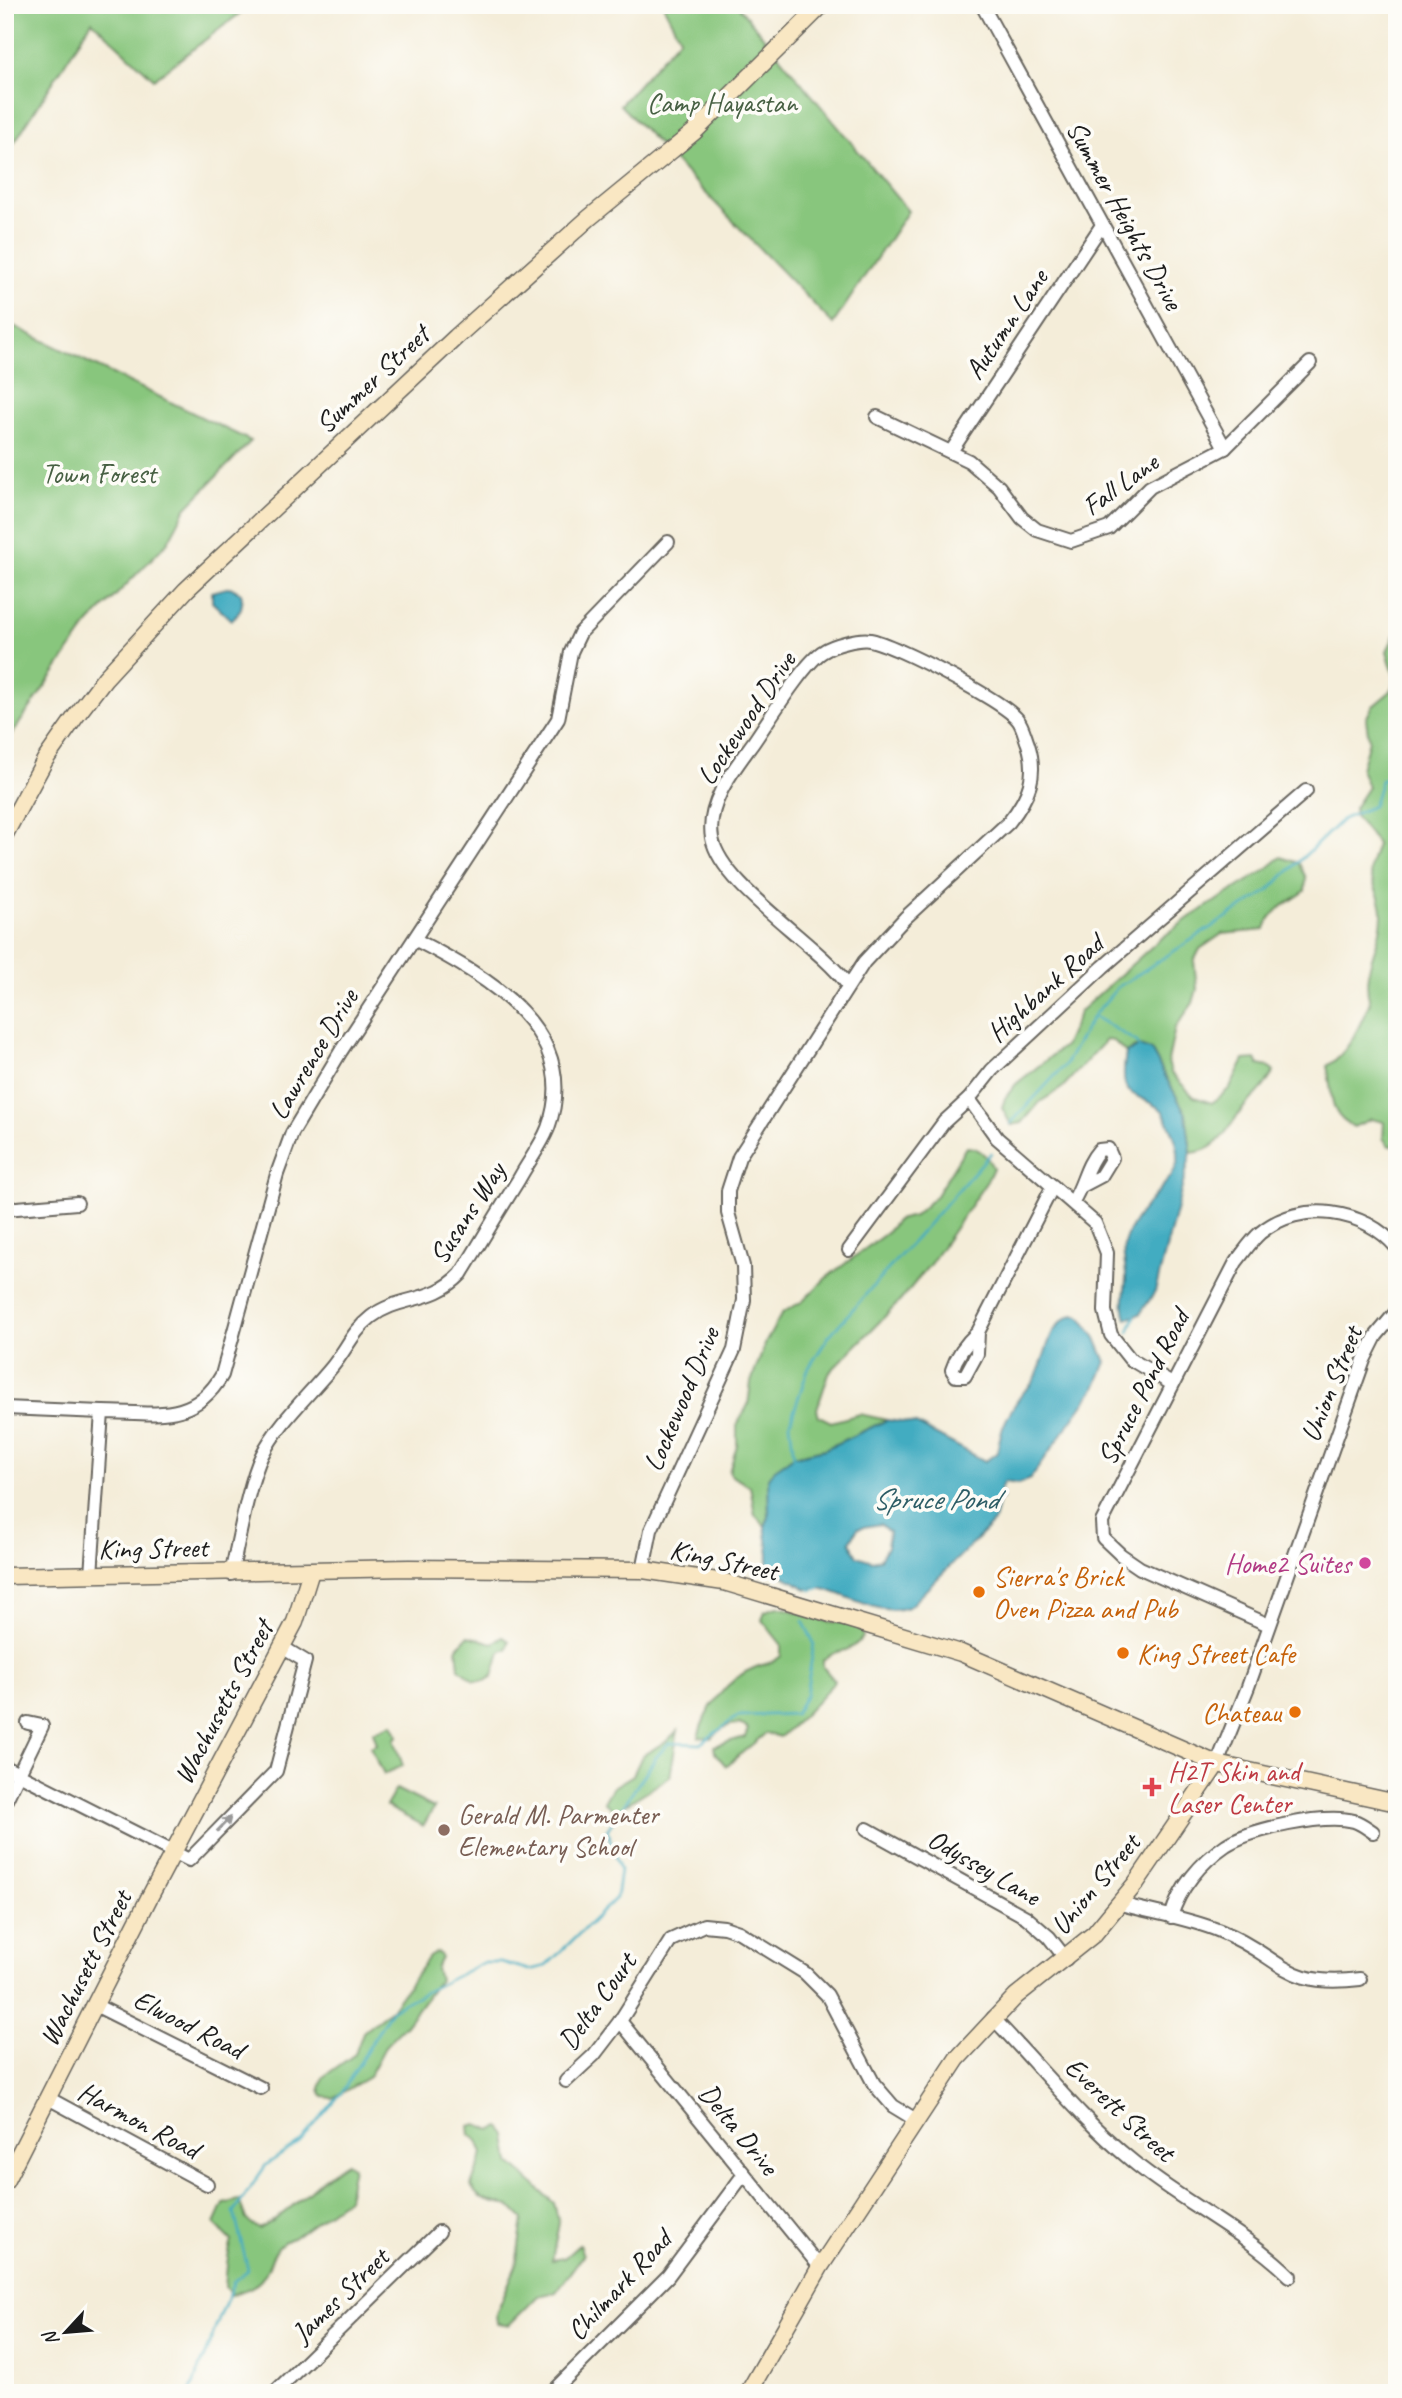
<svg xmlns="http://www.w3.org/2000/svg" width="1402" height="2398" viewBox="0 0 1402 2398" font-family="Caveat,sans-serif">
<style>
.green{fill:#88c67d;stroke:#52714c;stroke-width:2}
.water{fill:#42acc1;stroke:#2f646e;stroke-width:2;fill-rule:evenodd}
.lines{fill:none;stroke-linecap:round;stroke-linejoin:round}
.stream{stroke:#42acc1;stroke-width:2.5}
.street-casing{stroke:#68655e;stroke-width:16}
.secondary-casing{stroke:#68655e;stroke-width:19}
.street{stroke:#fff;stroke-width:12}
.secondary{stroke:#f9e7c3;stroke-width:16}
.oneway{fill:#999}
.hotel-dot{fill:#d1479c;stroke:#fdfcf7;stroke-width:2.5}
.food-dot{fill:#e8710a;stroke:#fdfcf7;stroke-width:2.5}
.health-dot{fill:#e0444e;stroke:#fdfcf7;stroke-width:2.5}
.education-dot{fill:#8d6e63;stroke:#fdfcf7;stroke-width:2.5}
.labels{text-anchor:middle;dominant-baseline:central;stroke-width:7;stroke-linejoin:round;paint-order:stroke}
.park-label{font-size:28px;fill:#476043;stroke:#fdfcf7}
.street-label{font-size:28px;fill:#1c1c1c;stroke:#fdfcf7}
.hotel-label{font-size:28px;fill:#b23c85;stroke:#fdfcf7;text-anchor:end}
.food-label{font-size:28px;fill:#c56008;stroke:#fdfcf7;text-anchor:start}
.health-label{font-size:28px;fill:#be3a42;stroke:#fdfcf7;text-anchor:start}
.education-label{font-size:28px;fill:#785e54;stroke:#fdfcf7;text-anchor:start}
.water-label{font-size:30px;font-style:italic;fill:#2d5d66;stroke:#fdfcf7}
</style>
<rect width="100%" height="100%" fill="#fdfcf7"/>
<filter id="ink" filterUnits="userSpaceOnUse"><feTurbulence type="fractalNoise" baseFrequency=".0143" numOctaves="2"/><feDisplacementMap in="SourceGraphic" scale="14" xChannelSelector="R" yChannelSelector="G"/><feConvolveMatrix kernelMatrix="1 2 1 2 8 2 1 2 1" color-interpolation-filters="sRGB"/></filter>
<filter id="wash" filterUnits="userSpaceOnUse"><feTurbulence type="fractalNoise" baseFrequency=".00686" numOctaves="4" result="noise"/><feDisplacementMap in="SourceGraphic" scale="28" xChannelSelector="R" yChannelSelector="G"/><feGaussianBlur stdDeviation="1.57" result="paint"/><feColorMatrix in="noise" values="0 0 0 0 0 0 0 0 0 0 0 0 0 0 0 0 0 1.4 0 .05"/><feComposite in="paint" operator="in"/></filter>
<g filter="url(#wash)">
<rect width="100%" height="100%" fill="#f4edd9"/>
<!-- green -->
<g class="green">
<path d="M 5,5 L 251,5 L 154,79 L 92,21 L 5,157 Z"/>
<path d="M 663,5 L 737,5 L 908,211 L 833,324 L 620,105 L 680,38 Z"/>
<path d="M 5,322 L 251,441 L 186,508 L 168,542 L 89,623 L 12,734 L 5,729 Z"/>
<path d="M 1397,630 L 1397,1073 L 1392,1091 L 1397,1093 L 1397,1145 L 1389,1146 L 1383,1138 L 1384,1122 L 1371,1119 L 1354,1127 C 1327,1116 1333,1091 1327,1066 C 1350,1052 1359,1026 1370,1002 C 1359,970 1383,944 1382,912 C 1382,897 1371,884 1370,870 C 1370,863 1375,851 1377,844 L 1355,816 L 1354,808 L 1368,787 L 1361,769 L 1369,740 L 1366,719 L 1372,707 L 1391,691 L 1395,678 L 1387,651 Z"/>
<path d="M 1281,857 L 1299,863 L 1306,878 L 1305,891 C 1291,902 1268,911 1265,930 L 1222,934 L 1200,949 L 1194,961 L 1197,989 L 1193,1003 L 1175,1028 L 1168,1061 L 1171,1073 L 1194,1097 L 1212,1103 L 1230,1088 L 1244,1060 L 1256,1059 L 1259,1065 L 1269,1067 L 1274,1072 C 1266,1085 1260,1092 1249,1102 C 1230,1119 1224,1151 1191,1153 L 1186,1114 L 1151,1050 L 1135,1047 L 1126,1053 L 1114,1041 L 1106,1040 L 1062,1088 L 1040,1102 L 1022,1123 L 1011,1125 L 1002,1108 L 1005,1098 L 1016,1084 L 1065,1045 L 1080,1011 L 1159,940 L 1190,917 L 1264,871 Z"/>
<path d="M 966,1147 C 980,1147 987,1156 993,1168 L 987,1181 L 931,1263 L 901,1300 L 829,1373 L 817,1409 L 819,1416 L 831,1422 L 860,1414 L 887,1420 L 825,1449 L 794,1456 L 768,1478 L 769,1517 L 765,1526 L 755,1515 L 750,1486 L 733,1477 L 729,1472 L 737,1445 L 737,1425 L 748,1405 L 751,1382 L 766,1342 L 782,1313 L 803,1301 L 826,1278 L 885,1234 L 897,1220 L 914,1216 L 935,1197 Z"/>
<path d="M 777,1607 C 794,1610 807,1615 822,1620 C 835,1624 851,1621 862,1629 L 863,1637 C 848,1656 838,1647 823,1660 L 823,1667 L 834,1680 C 831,1690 790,1729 780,1737 L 766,1733 L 726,1766 L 715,1753 L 714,1746 L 745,1737 L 748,1729 C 737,1718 720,1728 711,1738 L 698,1737 C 705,1709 727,1678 756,1667 C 766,1663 772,1664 781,1656 L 781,1644 L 762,1620 L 765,1611 Z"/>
<path d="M 468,1636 L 493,1643 L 503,1637 L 509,1641 L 507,1649 L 500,1652 L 493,1676 L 485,1681 L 474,1681 L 459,1668 L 457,1648 Z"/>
<path d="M 392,1724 L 398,1736 L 394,1739 L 403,1766 L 384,1774 L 370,1747 L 377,1744 L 373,1732 Z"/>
<path d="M 678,1730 L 670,1777 L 615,1811 L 604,1802 L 612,1788 L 633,1775 L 642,1756 L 668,1740 Z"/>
<path d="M 396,1789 L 434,1808 L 423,1826 L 386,1806 Z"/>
<path d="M 437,1952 L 441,1957 L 436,1969 L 439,1980 L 406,2025 L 386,2045 L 369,2077 L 333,2098 L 323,2097 L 320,2089 L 323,2077 L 355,2054 L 363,2032 L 391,2009 L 429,1957 Z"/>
<path d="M 477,2124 L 492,2130 L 501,2127 L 506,2135 L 510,2163 L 554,2203 L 559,2223 L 552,2260 L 564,2258 L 579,2245 L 583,2255 L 556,2292 L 538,2296 L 509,2325 L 497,2323 L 496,2314 L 516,2266 L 523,2219 L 510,2206 C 494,2203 479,2202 471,2186 L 483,2153 L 478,2141 L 470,2135 L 469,2126 Z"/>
<path d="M 347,2162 L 353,2167 L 347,2199 L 293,2238 C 270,2244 274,2264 261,2280 C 253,2289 241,2291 231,2295 L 225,2287 C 227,2270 226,2257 232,2241 L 215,2224 L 224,2204 L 239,2200 L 246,2219 L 259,2229 C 294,2211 316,2179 347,2162 Z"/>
</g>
<!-- water -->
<g class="water">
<path d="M 230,587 L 241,593 C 244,606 241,612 231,620 L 212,602 L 212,592 Z"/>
<path d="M 1139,1046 L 1151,1050 L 1186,1114 L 1191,1153 L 1155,1292 L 1140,1314 L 1127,1319 C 1120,1307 1126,1291 1126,1277 C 1126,1266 1122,1255 1124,1245 C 1125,1236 1131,1228 1135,1221 C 1167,1171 1198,1175 1162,1110 C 1132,1089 1118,1101 1126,1053 Z"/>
<path d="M 1073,1315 L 1080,1316 L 1096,1338 L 1106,1362 L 1095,1388 L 1030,1479 L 1019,1484 L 1004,1482 L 1000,1489 L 1003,1498 L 998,1503 L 994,1522 L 910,1606 C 876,1622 830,1580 807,1589 L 767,1567 L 769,1554 L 765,1526 L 769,1517 L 768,1478 L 775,1469 L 794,1456 L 825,1449 L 887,1420 L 916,1424 L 985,1461 L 997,1453 C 1001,1427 1007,1415 1022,1394 C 1025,1390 1030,1387 1033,1382 C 1048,1360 1044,1326 1073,1315 ZM 880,1524 L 889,1532 L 887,1547 L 880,1559 L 872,1561 L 857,1556 L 850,1542 L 858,1528 Z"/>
</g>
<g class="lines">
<!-- stream -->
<g class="stream">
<path d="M 1093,1016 L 1137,1042 L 1139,1047"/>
<path d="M 1010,1124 L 1065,1065 L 1093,1016 L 1118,987 L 1268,891 L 1343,819 L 1373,806 L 1381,780 L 1397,774"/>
<path d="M 1129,1332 L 1135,1316"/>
<path d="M 794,1458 L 790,1423 L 808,1369 L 829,1336 L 991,1153"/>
<path d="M 810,1586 L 811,1590 L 820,1588"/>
<path d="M 190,2393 L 234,2281 L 248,2270 L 234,2212 L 266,2165 L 300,2142 L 342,2092 L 392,2009 L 484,1962 L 501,1962 L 529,1970 L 546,1966 L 616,1898 L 620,1870 L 607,1830 L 657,1756 L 669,1743 L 700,1744 L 738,1716 L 795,1714 L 806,1695 L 814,1643 L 803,1621"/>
</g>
</g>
</g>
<g filter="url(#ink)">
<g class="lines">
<!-- street casing -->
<g class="street-casing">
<g id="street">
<path d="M 982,5 L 1225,448"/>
<path d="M 877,417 L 969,461 L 999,487 L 1022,518 L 1037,530 L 1071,541 L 1109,528 L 1150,487 L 1225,448 L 1310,363"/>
<path d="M 952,450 L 1102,225"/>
<path d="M 969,1099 L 997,1138 L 1095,1223 L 1107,1253 L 1105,1311 L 1111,1335 L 1130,1359 L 1172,1384"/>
<path d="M 1073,1201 C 1084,1184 1085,1166 1099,1150 L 1108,1149 L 1112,1158 L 1101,1176 L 1082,1186"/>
<path d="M 5,1209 L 77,1203"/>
<path d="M 849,1250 L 944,1122 L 969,1099 L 992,1070 L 1103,967 L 1306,791"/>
<path d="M 978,1332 C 966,1343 957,1354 952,1370 L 956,1376 L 965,1376 L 977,1354 L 978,1332 L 1053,1186"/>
<path d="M 5,1408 L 102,1412"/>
<path d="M 643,1570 L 651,1530 L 734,1350 L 744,1300 L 743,1266 L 728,1213 L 728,1191 L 739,1157 L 864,962 L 905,918 L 1009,822 C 1029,797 1038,775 1028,744 C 1025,737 1023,726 1018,720 C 1004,701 894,644 870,640 C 859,638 833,645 824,651 C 805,661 767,723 753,743 C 734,769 706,803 712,838 C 721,886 816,942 847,984"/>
<path d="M 231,1574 C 239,1540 248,1484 262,1455 C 278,1423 309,1395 332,1367 C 346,1350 353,1331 371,1317 C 399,1295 433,1304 461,1274 C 480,1243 499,1211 519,1179 C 528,1162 541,1146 548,1128 C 583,1032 488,977 416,940"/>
<path d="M 91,1575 L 102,1412 C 152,1412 193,1425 222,1375 L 277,1174 L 292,1133 L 341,1051 L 558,719 L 571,652 L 580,633 L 668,542"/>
<path d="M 1269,1625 L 1140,1568 L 1121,1555 L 1103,1538 L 1102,1522 L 1236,1262 C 1244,1252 1251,1241 1260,1233 C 1301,1199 1365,1209 1397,1248"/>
<path d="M 1217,1764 L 1248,1687 L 1364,1360 L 1376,1336 L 1397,1311"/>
<path d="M 5,1767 L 189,1860 L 276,1771 L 305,1661 L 282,1647"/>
<path d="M 5,1802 L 42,1726 L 28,1723"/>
<path d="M 867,1829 L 1026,1917 L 1049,1937 L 1066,1959"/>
<path d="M 1121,1904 C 1153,1913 1189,1918 1220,1931 C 1282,1956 1283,1989 1360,1979"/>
<path d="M 1171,1917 C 1179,1888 1201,1862 1226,1845 C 1251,1829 1325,1813 1354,1821 C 1361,1823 1367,1828 1373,1832"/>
<path d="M 95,2005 L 261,2088"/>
<path d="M 993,2018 C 1038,2065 1081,2119 1131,2160 C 1181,2202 1242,2229 1290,2276"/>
<path d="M 620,2021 L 820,2267"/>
<path d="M 566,2081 L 594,2055 L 620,2021 L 671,1940 L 704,1925 L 724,1927 L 739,1932 L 805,1973 L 827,1995 L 874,2084 L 893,2106 L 916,2120"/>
<path d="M 48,2098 L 207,2184"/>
<path d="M 274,2393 L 439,2232"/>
<path d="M 551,2393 L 668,2276 L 744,2174"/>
</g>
</g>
<!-- secondary casing -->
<g class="secondary-casing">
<g id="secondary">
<path d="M 5,834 L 45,760 L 76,716 L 105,678 L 186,590 L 456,337 L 589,218 L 694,132 L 822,5"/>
<path d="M 5,1576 L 409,1568 L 643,1570 L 724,1582 L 961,1653 L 1217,1764 L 1397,1803"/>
<path d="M 5,2182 L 149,1898 L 295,1622 L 311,1571"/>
<path d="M 748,2393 L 820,2267 L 957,2059 L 1016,1996 L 1094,1934 L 1136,1883 L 1217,1764"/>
</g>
</g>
<!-- street -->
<use href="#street" class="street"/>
<!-- secondary -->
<use href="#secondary" class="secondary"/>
</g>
<!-- one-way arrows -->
<defs><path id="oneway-solid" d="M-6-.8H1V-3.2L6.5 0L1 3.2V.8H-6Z" transform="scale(1.75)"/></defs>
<use class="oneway" href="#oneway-solid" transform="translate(224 1824) rotate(-46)"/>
</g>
<!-- markers -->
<circle class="hotel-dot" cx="1365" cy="1563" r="7"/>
<g class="food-dot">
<circle cx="979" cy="1592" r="7"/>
<circle cx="1123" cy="1653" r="7"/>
<circle cx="1295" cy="1712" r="7"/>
</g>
<path class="health-dot" d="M1148.5 1776.5h7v7h7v7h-7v7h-7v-7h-7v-7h7z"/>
<circle class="education-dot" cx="444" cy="1830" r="7"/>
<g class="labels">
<!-- park labels -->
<g class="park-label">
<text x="722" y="102">Camp Hayastan</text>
<text x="99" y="473">Town Forest</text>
</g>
<!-- street labels -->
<g class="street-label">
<text transform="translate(1125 215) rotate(61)">Summer Heights Drive</text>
<text transform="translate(1006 324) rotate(-56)">Autumn Lane</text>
<text transform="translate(372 379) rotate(-43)">Summer Street</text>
<text transform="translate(1120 484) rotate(-36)">Fall Lane</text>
<text transform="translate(746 718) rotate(-56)">Lockewood Drive</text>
<text transform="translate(1045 988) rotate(-42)">Highbank Road</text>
<text transform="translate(313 1054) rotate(-59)">Lawrence Drive</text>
<text transform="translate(467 1213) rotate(-57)">Susans Way</text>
<text transform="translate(1331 1384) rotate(-68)">Union Street</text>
<text transform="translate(1143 1387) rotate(-63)">Spruce Pond Road</text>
<text transform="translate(681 1399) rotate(-67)">Lockewood Drive</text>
<text transform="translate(153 1548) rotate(-1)">King Street</text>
<text transform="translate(724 1560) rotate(12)">King Street</text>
<text transform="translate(223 1702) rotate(-62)">Wachusetts Street</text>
<text transform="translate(984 1867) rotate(30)">Odyssey Lane</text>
<text transform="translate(1095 1884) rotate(-50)">Union Street</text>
<text transform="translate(85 1968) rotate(-63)">Wachusett Street</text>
<text transform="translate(597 2001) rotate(-54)">Delta Court</text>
<text transform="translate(189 2024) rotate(27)">Elwood Road</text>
<text transform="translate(1120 2109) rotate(43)">Everett Street</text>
<text transform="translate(139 2120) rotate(28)">Harmon Road</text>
<text transform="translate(739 2129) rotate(51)">Delta Drive</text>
<text transform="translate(619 2285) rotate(-47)">Chilmark Road</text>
<text transform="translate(340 2295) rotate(-44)">James Street</text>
</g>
<!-- hotel labels -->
<g class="hotel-label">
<text x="1351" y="1563">Home2 Suites</text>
</g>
<!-- food labels -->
<g class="food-label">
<text x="993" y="1576">Sierra's Brick<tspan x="993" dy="32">Oven Pizza and Pub</tspan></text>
<text x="1137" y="1653">King Street Cafe</text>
<text x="1281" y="1712" text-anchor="end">Chateau</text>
</g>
<!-- health labels -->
<g class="health-label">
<text x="1168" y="1771">H2T Skin and<tspan x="1168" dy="32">Laser Center</tspan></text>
</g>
<!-- education labels -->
<g class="education-label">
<text x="458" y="1814">Gerald M. Parmenter<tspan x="458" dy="32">Elementary School</tspan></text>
</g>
<!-- water labels -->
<g class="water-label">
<text x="935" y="1499">Spruce Pond</text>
</g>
</g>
<!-- margin -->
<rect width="1402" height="2398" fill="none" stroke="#fdfcf7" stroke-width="28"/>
<!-- north arrow -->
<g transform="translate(66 2332) rotate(244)" stroke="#fdfcf7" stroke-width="5" paint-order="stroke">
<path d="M0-5L12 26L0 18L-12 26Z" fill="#1c1c1c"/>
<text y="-10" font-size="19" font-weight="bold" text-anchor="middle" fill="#1c1c1c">N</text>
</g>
</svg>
